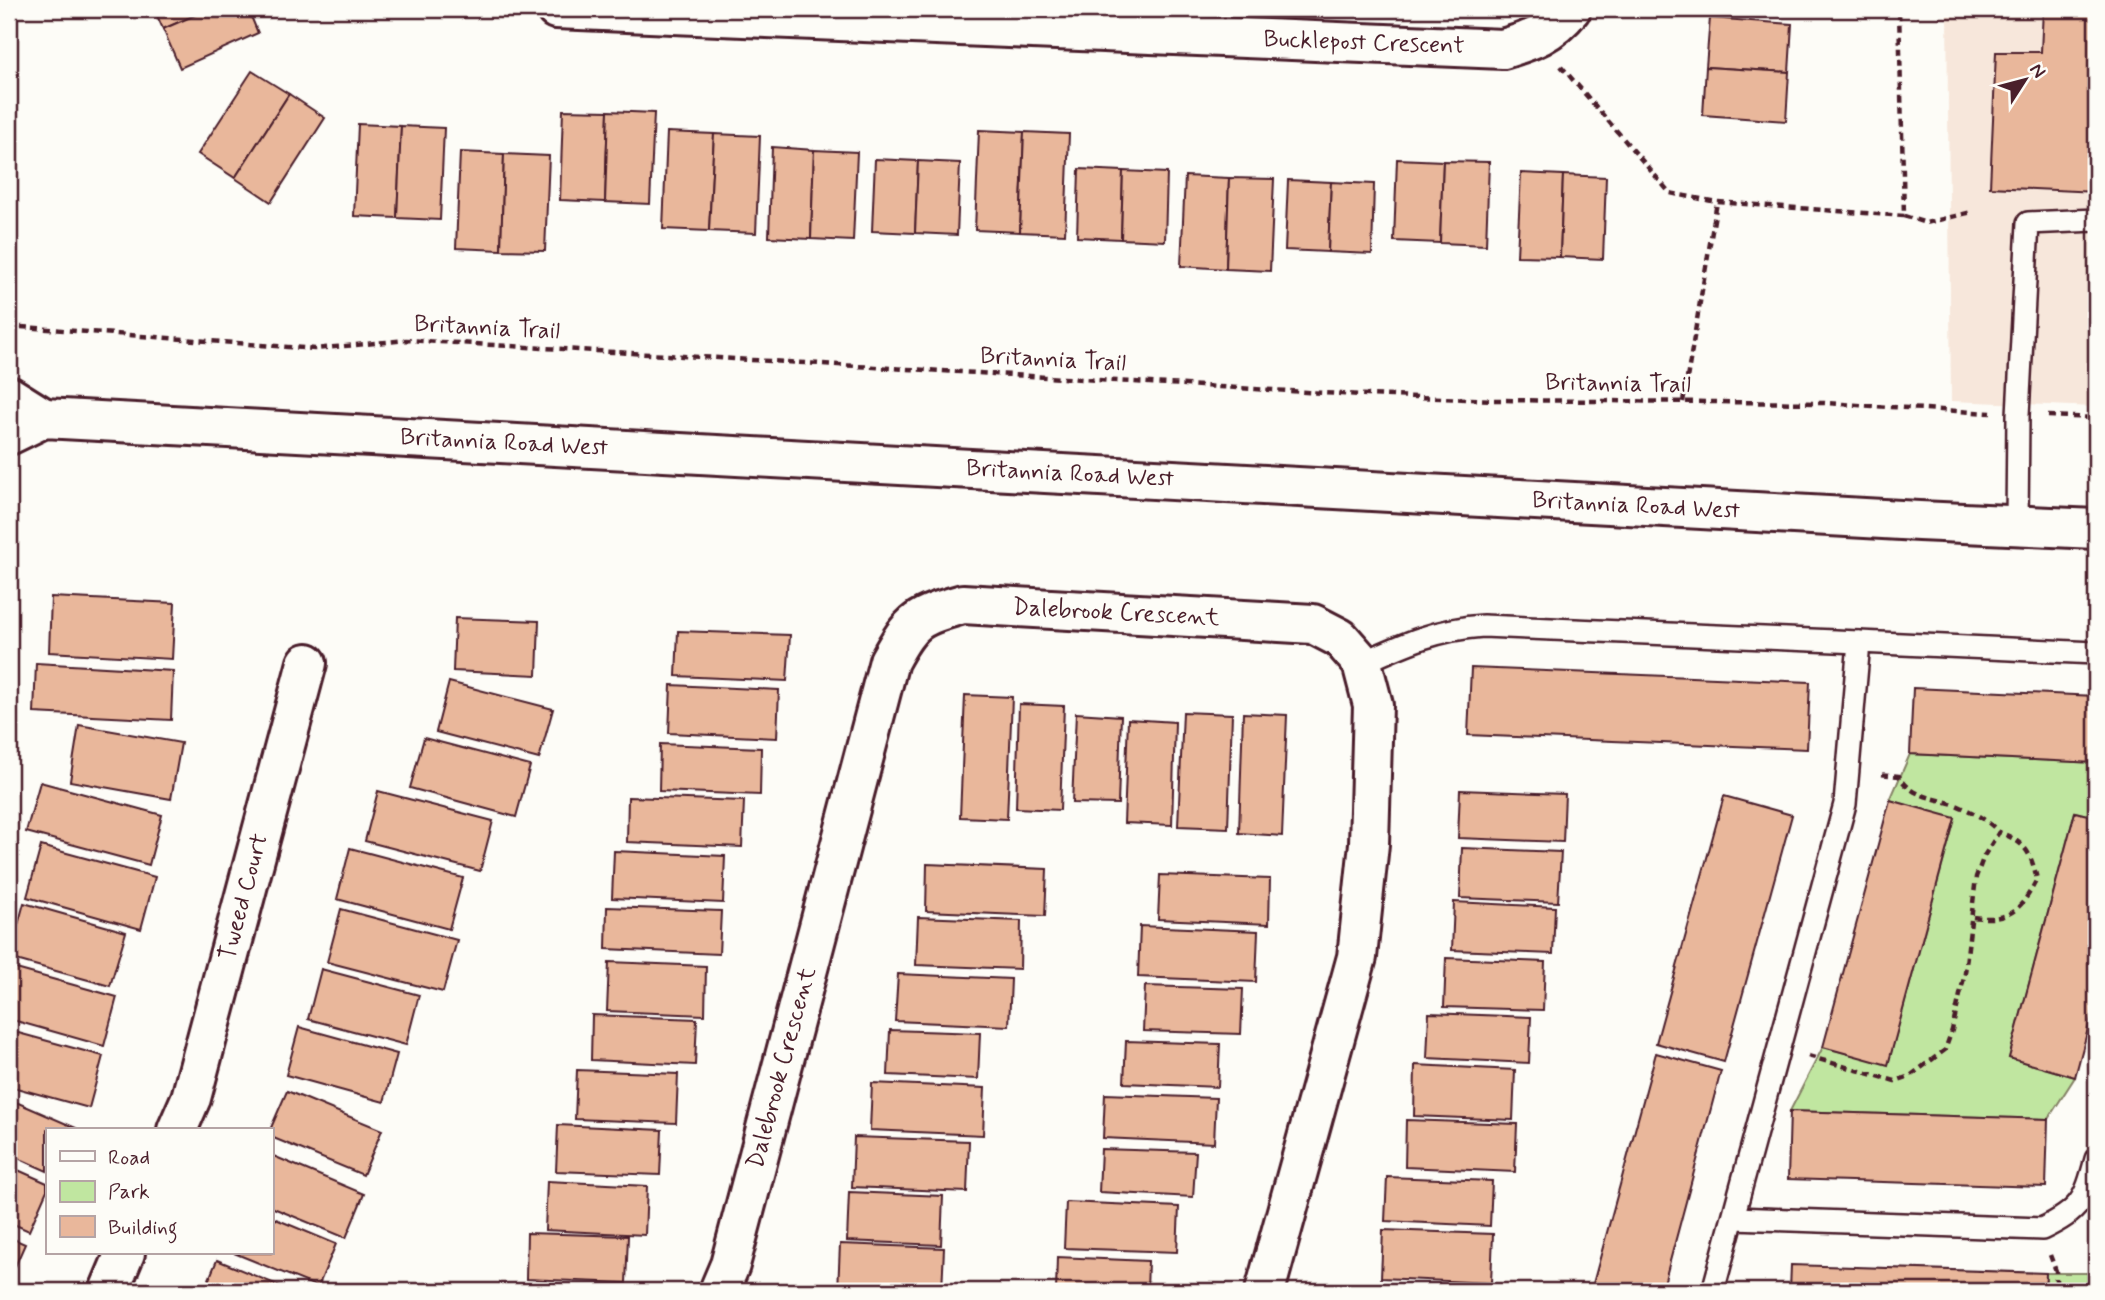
<svg xmlns="http://www.w3.org/2000/svg" width="2105" height="1300" viewBox="0 0 2105 1300" font-family="Mynerve,sans-serif">
<style>
.built{fill:#f7e7db}
.green{fill:#c0e6a0;stroke:#858266;stroke-width:2}
.building{fill:#e9b79b;stroke:#4a1f2b;stroke-width:2}
.lines{fill:none;stroke-linecap:round;stroke-linejoin:round}
.service-casing{stroke:#4a1f2b;stroke-width:26}
.minor-casing{stroke:#4a1f2b;stroke-width:44}
.secondary-casing{stroke:#4a1f2b;stroke-width:44}
.path{stroke:#4a1f2b;stroke-width:4.5;stroke-dasharray:7 5;stroke-linecap:butt}
.service{stroke:#fdfcf7;stroke-width:21}
.minor{stroke:#fdfcf7;stroke-width:38}
.secondary{stroke:#fdfcf7;stroke-width:38}
.labels{text-anchor:middle;dominant-baseline:central;stroke-width:5;stroke-linejoin:round;paint-order:stroke}
.street-label{font-size:24px;fill:#4a1f2b;stroke:#fdfcf7}
</style>
<rect width="100%" height="100%" fill="#fdfcf7"/>
<filter id="ink" filterUnits="userSpaceOnUse"><feTurbulence type="fractalNoise" baseFrequency=".0143" numOctaves="2"/><feDisplacementMap in="SourceGraphic" scale="14" xChannelSelector="R" yChannelSelector="G"/><feConvolveMatrix kernelMatrix="1 2 1 2 8 2 1 2 1" color-interpolation-filters="sRGB"/></filter>
<g filter="url(#ink)">
<!-- built -->
<path class="built" d="M 1947,9 L 2096,9 L 2096,407 L 1951,401 Z"/>
<!-- green -->
<g class="green">
<path d="M 1910,754 L 2096,763 L 2096,817 L 2075,812 L 2009,1058 L 2075,1077 L 2048,1119 L 1790,1111 L 1823,1047 L 1888,1064 L 1955,819 L 1890,800 Z"/>
<path d="M 2046,1273 L 2096,1273 L 2096,1291 L 2045,1291 Z"/>
</g>
<!-- building -->
<g class="building">
<path d="M 154,9 L 209,9 L 163,29 Z"/>
<path d="M 209,9 L 248,9 L 258,33 L 180,68 L 163,29 Z"/>
<path d="M 2043,9 L 2096,9 L 2096,192 L 1990,187 L 1996,52 L 2041,52 Z"/>
<path d="M 1710,18 L 1792,24 L 1789,72 L 1706,67 Z"/>
<path d="M 1706,67 L 1789,72 L 1786,121 L 1703,115 Z"/>
<path d="M 252,71 L 289,94 L 235,178 L 198,154 Z"/>
<path d="M 289,94 L 325,118 L 271,202 L 235,178 Z"/>
<path d="M 563,110 L 608,111 L 605,202 L 560,200 Z"/>
<path d="M 608,111 L 654,113 L 650,204 L 605,202 Z"/>
<path d="M 358,124 L 401,126 L 397,218 L 354,216 Z"/>
<path d="M 401,126 L 444,128 L 440,220 L 397,218 Z"/>
<path d="M 979,130 L 1024,132 L 1020,232 L 975,230 Z"/>
<path d="M 667,132 L 714,134 L 709,231 L 663,229 Z"/>
<path d="M 1024,132 L 1069,134 L 1065,234 L 1020,232 Z"/>
<path d="M 714,134 L 760,136 L 756,233 L 709,231 Z"/>
<path d="M 772,147 L 814,150 L 811,239 L 769,237 Z"/>
<path d="M 814,150 L 857,152 L 853,241 L 811,239 Z"/>
<path d="M 460,152 L 504,154 L 501,250 L 456,248 Z"/>
<path d="M 504,154 L 549,156 L 545,251 L 501,250 Z"/>
<path d="M 875,159 L 918,161 L 915,233 L 872,231 Z"/>
<path d="M 1397,159 L 1443,161 L 1440,243 L 1394,241 Z"/>
<path d="M 918,161 L 960,163 L 957,235 L 915,233 Z"/>
<path d="M 1443,161 L 1489,162 L 1486,245 L 1440,243 Z"/>
<path d="M 1079,169 L 1123,171 L 1121,239 L 1077,237 Z"/>
<path d="M 1123,171 L 1167,173 L 1165,241 L 1121,239 Z"/>
<path d="M 1521,173 L 1563,175 L 1560,257 L 1517,256 Z"/>
<path d="M 1563,175 L 1606,177 L 1603,259 L 1560,257 Z"/>
<path d="M 1185,176 L 1229,178 L 1226,269 L 1181,266 Z"/>
<path d="M 1229,178 L 1274,179 L 1270,271 L 1226,269 Z"/>
<path d="M 1288,180 L 1331,182 L 1328,252 L 1285,250 Z"/>
<path d="M 1331,182 L 1374,184 L 1372,254 L 1328,252 Z"/>
<path d="M 51,597 L 175,603 L 172,659 L 49,652 Z"/>
<path d="M 455,618 L 539,621 L 537,675 L 453,671 Z"/>
<path d="M 678,631 L 790,635 L 787,681 L 676,676 Z"/>
<path d="M 36,663 L 173,671 L 171,720 L 34,713 Z"/>
<path d="M 1471,668 L 1810,682 L 1807,749 L 1468,735 Z"/>
<path d="M 449,682 L 553,709 L 539,759 L 436,732 Z"/>
<path d="M 671,685 L 779,690 L 777,738 L 669,733 Z"/>
<path d="M 1913,688 L 2096,696 L 2096,763 L 1910,754 Z"/>
<path d="M 965,695 L 1012,697 L 1007,819 L 960,817 Z"/>
<path d="M 1019,704 L 1064,706 L 1060,810 L 1016,808 Z"/>
<path d="M 1183,712 L 1232,714 L 1228,828 L 1178,826 Z"/>
<path d="M 1076,713 L 1121,716 L 1118,804 L 1072,803 Z"/>
<path d="M 1243,713 L 1287,715 L 1282,836 L 1239,833 Z"/>
<path d="M 1128,719 L 1175,722 L 1172,825 L 1124,823 Z"/>
<path d="M 79,725 L 181,743 L 171,799 L 70,781 Z"/>
<path d="M 424,738 L 530,766 L 516,817 L 410,788 Z"/>
<path d="M 660,744 L 761,748 L 760,795 L 659,791 Z"/>
<path d="M 40,782 L 162,815 L 149,865 L 26,832 Z"/>
<path d="M 1460,790 L 1565,794 L 1563,842 L 1458,838 Z"/>
<path d="M 378,791 L 493,821 L 480,871 L 365,841 Z"/>
<path d="M 1724,796 L 1792,815 L 1724,1062 L 1656,1043 Z"/>
<path d="M 628,797 L 744,801 L 742,847 L 627,842 Z"/>
<path d="M 1890,800 L 1955,818 L 1888,1065 L 1823,1047 Z"/>
<path d="M 2075,812 L 2096,817 L 2096,999 L 2075,1077 L 2009,1058 Z"/>
<path d="M 41,846 L 155,877 L 141,929 L 27,897 Z"/>
<path d="M 350,848 L 463,878 L 449,929 L 337,899 Z"/>
<path d="M 1462,848 L 1561,852 L 1558,902 L 1460,898 Z"/>
<path d="M 614,851 L 725,856 L 723,903 L 612,898 Z"/>
<path d="M 927,864 L 1047,869 L 1045,916 L 926,911 Z"/>
<path d="M 1160,875 L 1270,879 L 1269,924 L 1158,919 Z"/>
<path d="M 1454,902 L 1555,907 L 1553,954 L 1452,950 Z"/>
<path d="M 24,903 L 126,932 L 110,986 L 9,958 Z"/>
<path d="M 607,907 L 721,911 L 719,954 L 606,949 Z"/>
<path d="M 341,909 L 457,940 L 443,992 L 327,962 Z"/>
<path d="M 918,917 L 1021,921 L 1020,969 L 916,965 Z"/>
<path d="M 1140,926 L 1258,931 L 1256,982 L 1138,977 Z"/>
<path d="M 1446,958 L 1545,962 L 1543,1010 L 1444,1007 Z"/>
<path d="M 609,962 L 706,966 L 705,1015 L 607,1011 Z"/>
<path d="M 9,967 L 117,997 L 104,1046 L 9,1019 Z"/>
<path d="M 321,969 L 419,995 L 406,1045 L 308,1019 Z"/>
<path d="M 898,974 L 1011,979 L 1009,1026 L 895,1021 Z"/>
<path d="M 1145,986 L 1243,989 L 1241,1034 L 1143,1031 Z"/>
<path d="M 1429,1013 L 1531,1017 L 1529,1063 L 1427,1058 Z"/>
<path d="M 592,1015 L 697,1019 L 695,1065 L 591,1060 Z"/>
<path d="M 299,1027 L 397,1054 L 384,1102 L 286,1075 Z"/>
<path d="M 890,1030 L 980,1033 L 978,1079 L 888,1075 Z"/>
<path d="M 11,1031 L 103,1056 L 89,1108 L 9,1086 Z"/>
<path d="M 1126,1041 L 1220,1044 L 1218,1087 L 1124,1083 Z"/>
<path d="M 1656,1053 L 1721,1071 L 1662,1291 L 1591,1291 Z"/>
<path d="M 1415,1065 L 1515,1070 L 1513,1120 L 1414,1116 Z"/>
<path d="M 577,1070 L 678,1074 L 676,1123 L 575,1119 Z"/>
<path d="M 872,1083 L 985,1088 L 983,1135 L 870,1130 Z"/>
<path d="M 287,1091 L 382,1130 L 363,1175 L 271,1137 L 270,1130 Z"/>
<path d="M 1105,1094 L 1216,1098 L 1214,1143 L 1103,1138 Z"/>
<path d="M 9,1099 L 76,1128 L 75,1130 L 47,1130 L 47,1171 L 9,1154 Z"/>
<path d="M 1790,1111 L 2048,1119 L 2046,1187 L 1788,1179 Z"/>
<path d="M 1406,1120 L 1517,1124 L 1515,1172 L 1405,1167 Z"/>
<path d="M 558,1125 L 662,1130 L 660,1175 L 556,1171 Z"/>
<path d="M 854,1137 L 969,1141 L 967,1192 L 852,1187 Z"/>
<path d="M 1101,1149 L 1196,1152 L 1193,1197 L 1099,1192 Z"/>
<path d="M 271,1155 L 364,1194 L 346,1238 L 271,1207 Z"/>
<path d="M 9,1166 L 47,1183 L 47,1190 L 29,1231 L 9,1222 Z"/>
<path d="M 1387,1177 L 1492,1181 L 1490,1226 L 1385,1221 Z"/>
<path d="M 547,1181 L 647,1186 L 645,1235 L 545,1230 Z"/>
<path d="M 849,1192 L 943,1196 L 941,1245 L 847,1241 Z"/>
<path d="M 1066,1202 L 1179,1207 L 1177,1252 L 1064,1248 Z"/>
<path d="M 271,1217 L 336,1244 L 318,1287 L 234,1253 L 271,1253 Z"/>
<path d="M 1383,1230 L 1493,1234 L 1491,1283 L 1381,1278 Z"/>
<path d="M 527,1233 L 628,1236 L 626,1283 L 526,1279 Z"/>
<path d="M 9,1237 L 25,1244 L 9,1280 Z"/>
<path d="M 840,1244 L 944,1248 L 942,1291 L 838,1291 Z"/>
<path d="M 1057,1257 L 1148,1261 L 1147,1291 L 1056,1291 Z"/>
<path d="M 217,1260 L 292,1291 L 204,1291 Z"/>
<path d="M 1791,1265 L 2046,1273 L 2045,1291 L 1790,1291 Z"/>
<path d="M 1369,1286 L 1488,1291 L 1369,1291 Z"/>
</g>
<g class="lines">
<!-- service casing -->
<g class="service-casing">
<g id="service">
<path d="M 2017,526 L 2018,415 L 2028,223 L 2096,220"/>
<path d="M 1362,663 C 1404,644 1437,629 1483,626 L 1859,642"/>
<path d="M 1735,1218 L 2042,1229 C 2081,1210 2085,1200 2096,1159"/>
<path d="M 1713,1291 L 1845,804 L 1859,642 L 2096,653"/>
</g>
</g>
<!-- minor casing -->
<g class="minor-casing">
<g id="minor">
<path d="M 556,9 L 1503,49 C 1532,40 1551,34 1571,9"/>
<path d="M 177,1130 L 191,1098 L 307,663"/>
<path d="M 109,1291 L 125,1253"/>
<path d="M 719,1291 L 730,1265 L 889,661 C 912,619 917,617 963,604 L 1313,624 L 1340,638 L 1362,663 L 1373,705 L 1369,844 L 1357,957 L 1265,1291"/>
</g>
</g>
<!-- secondary casing -->
<g class="secondary-casing">
<g id="secondary">
<path d="M 9,396 L 44,418"/>
<path d="M 9,435 L 44,418 L 1919,521 L 2096,529"/>
</g>
</g>
<!-- path -->
<g class="path">
<path d="M 1561,66 L 1670,193 L 1717,202 L 1904,216 L 1899,9"/>
<path d="M 1904,216 L 1926,223 L 1972,212"/>
<path d="M 9,326 L 315,349 L 406,340 L 1341,394 L 1493,400 L 1824,403 L 1991,413"/>
<path d="M 1683,402 L 1717,202"/>
<path d="M 2048,416 L 2096,418"/>
<path d="M 1973,917 C 2010,922 2021,910 2037,879 C 2030,851 2026,843 1999,832"/>
<path d="M 1808,1056 L 1895,1081 L 1910,1076 L 1945,1050 L 1952,1030 L 1965,973 L 1976,877 L 1984,856 L 1999,832 C 1986,819 1973,812 1956,805 C 1934,797 1912,798 1899,776 L 1878,774"/>
<path d="M 2050,1255 L 2056,1271 L 2056,1291"/>
</g>
<!-- service -->
<use href="#service" class="service"/>
<!-- minor -->
<use href="#minor" class="minor"/>
<!-- secondary -->
<use href="#secondary" class="secondary"/>
</g>
</g>
<g class="labels">
<!-- street labels -->
<g class="street-label">
<text transform="translate(1364 43) rotate(2)">Bucklepost Crescent</text>
<text transform="translate(487 328) rotate(3)">Britannia Trail</text>
<text transform="translate(1053 360) rotate(3)">Britannia Trail</text>
<text transform="translate(1618 384) rotate(1)">Britannia Trail</text>
<text transform="translate(504 443) rotate(3)">Britannia Road West</text>
<text transform="translate(1070 474) rotate(3)">Britannia Road West</text>
<text transform="translate(1636 506) rotate(3)">Britannia Road West</text>
<text transform="translate(1116 613) rotate(3)">Dalebrook Crescent</text>
<text transform="translate(244 897) rotate(-75)">Tweed Court</text>
<text transform="translate(782 1068) rotate(-75)">Dalebrook Crescent</text>
</g>
</g>
<!-- margin -->
<rect width="2105" height="1300" fill="none" stroke="#fdfcf7" stroke-width="35"/>
<rect x="18" y="18" width="2070" height="1265" fill="none" stroke="#4a1f2b" stroke-width="2.5" filter="url(#ink)"/>
<!-- legend -->
<rect x="46" y="1128" width="228" height="126" fill="#fdfcf7" stroke="#b5a4a5" stroke-width="2"/>
<rect x="60" y="1151" width="35" height="10" fill="#fdfcf7" stroke="#b5a4a5" stroke-width="2"/>
<text x="108" y="1164" font-size="21" fill="#4a1f2b">Road</text>
<rect x="60" y="1181" width="35" height="21" fill="#c0e6a0" stroke="#b5a4a5" stroke-width="2"/>
<text x="108" y="1198" font-size="21" fill="#4a1f2b">Park</text>
<rect x="60" y="1216" width="35" height="21" fill="#e9b79b" stroke="#b5a4a5" stroke-width="2"/>
<text x="108" y="1234" font-size="21" fill="#4a1f2b">Building</text>
<!-- north arrow -->
<g transform="translate(2025 80) rotate(54)" stroke="#fdfcf7" stroke-width="5" paint-order="stroke">
<path d="M0-5L12 26L0 18L-12 26Z" fill="#4a1f2b"/>
<text y="-10" font-size="19" font-weight="bold" text-anchor="middle" fill="#4a1f2b">N</text>
</g>
</svg>
